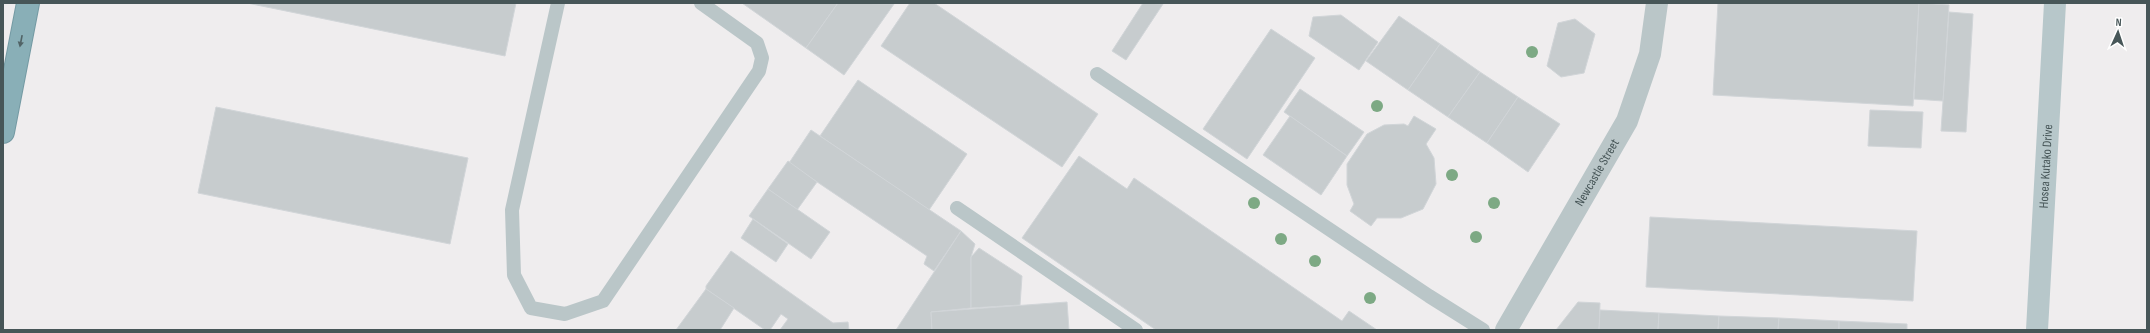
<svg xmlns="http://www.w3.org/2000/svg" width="2150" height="333" viewBox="0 0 2150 333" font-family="'Sofia Sans Condensed',sans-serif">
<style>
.building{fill:#c7ccce;stroke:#d1d5d8}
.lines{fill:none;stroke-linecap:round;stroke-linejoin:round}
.highway-casing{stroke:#749aa3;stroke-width:24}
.lane{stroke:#bac6c8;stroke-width:14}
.street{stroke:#bac6c8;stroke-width:22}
.secondary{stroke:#b7c7ca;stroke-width:22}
.highway{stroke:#89afb7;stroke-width:22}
.tree{fill:#7da984}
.oneway{fill:#516366}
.labels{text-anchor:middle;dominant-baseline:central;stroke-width:3;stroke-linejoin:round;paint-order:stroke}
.street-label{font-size:13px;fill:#475658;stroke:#fff}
</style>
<rect width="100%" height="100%" fill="#efedee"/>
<!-- building -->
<g class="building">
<path d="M 247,3 L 516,3 L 505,56 Z"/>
<path d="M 742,3 L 838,3 L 806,48 Z"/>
<path d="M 838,3 L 894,4 L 844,75 L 806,48 Z"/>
<path d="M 910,3 L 934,3 L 1098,114 L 1062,167 L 881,46 Z"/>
<path d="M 1143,3 L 1163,4 L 1126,60 L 1112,51 Z"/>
<path d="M 1718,3 L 1919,3 L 1913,106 L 1713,95 Z"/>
<path d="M 1919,3 L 1949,5 L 1943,101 L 1914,99 Z"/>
<path d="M 1949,12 L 1973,14 L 1966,132 L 1941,131 Z"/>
<path d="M 1341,15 L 1378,42 L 1359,70 L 1309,36 L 1313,17 Z"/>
<path d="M 1399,16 L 1440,44 L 1408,90 L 1366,61 Z"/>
<path d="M 1575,19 L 1595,34 L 1584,73 L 1561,77 L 1547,66 L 1558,23 Z"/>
<path d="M 1271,29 L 1315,58 L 1247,159 L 1203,129 Z"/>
<path d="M 1440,44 L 1480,72 L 1448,117 L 1408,90 Z"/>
<path d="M 1480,72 L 1518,97 L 1487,143 L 1448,117 Z"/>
<path d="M 858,80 L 967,154 L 929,210 L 820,136 Z"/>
<path d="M 1300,89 L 1364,132 L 1347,156 L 1284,112 Z"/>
<path d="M 1518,97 L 1560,124 L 1528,172 L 1487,143 Z"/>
<path d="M 216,107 L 468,158 L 450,244 L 198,193 Z"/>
<path d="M 1870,110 L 1923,112 L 1921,148 L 1868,146 Z"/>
<path d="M 1290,116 L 1347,156 L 1321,195 L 1263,155 Z"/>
<path d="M 1414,116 L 1436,129 L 1426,144 L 1434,158 L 1436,184 L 1423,209 L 1401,218 L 1377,218 L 1371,226 L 1350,211 L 1354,204 L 1347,185 L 1347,164 L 1367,134 L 1384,125 L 1404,124 L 1408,126 Z"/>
<path d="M 811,130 L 961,231 L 934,271 L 924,264 L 927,256 L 789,163 Z"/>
<path d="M 1079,156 L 1127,189 L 1134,178 L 1342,321 L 1349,311 L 1377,330 L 1156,330 L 1022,238 Z"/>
<path d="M 788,161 L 817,182 L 797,210 L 768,189 Z"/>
<path d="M 768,189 L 830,232 L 811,259 L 749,216 Z"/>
<path d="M 1650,217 L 1917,231 L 1913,301 L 1646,287 Z"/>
<path d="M 753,219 L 788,244 L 776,262 L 741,238 Z"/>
<path d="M 961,231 L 975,244 L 971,257 L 971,308 L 931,312 L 932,330 L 896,330 Z"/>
<path d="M 979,248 L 1022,276 L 1020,305 L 971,308 L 971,257 Z"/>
<path d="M 731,251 L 833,323 L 848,322 L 849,330 L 780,330 L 788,319 L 781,314 L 770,330 L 765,330 L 706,289 L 706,286 Z"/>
<path d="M 706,289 L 734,308 L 720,330 L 676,330 Z"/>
<path d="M 1067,302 L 1069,330 L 932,330 L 931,312 Z"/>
<path d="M 1578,302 L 1600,303 L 1599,330 L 1556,330 Z"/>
<path d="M 1600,310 L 1659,313 L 1658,330 L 1599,330 Z"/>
<path d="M 1659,313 L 1719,316 L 1718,330 L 1658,330 Z"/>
<path d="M 1719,316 L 1779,318 L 1778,330 L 1718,330 Z"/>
<path d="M 1779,318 L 1839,321 L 1839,330 L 1778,330 Z"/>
<path d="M 1839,321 L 1907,324 L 1907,330 L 1839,330 Z"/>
</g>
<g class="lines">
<!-- highway casing -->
<g class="highway-casing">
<path id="highway" d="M 3,132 L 28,3"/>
</g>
<!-- lane -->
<g class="lane">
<path d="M 558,3 L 512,210 L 514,275 L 531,308 L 565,314 L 603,301 L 759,71 L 762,58 L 757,43 L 701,3"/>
<path d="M 1097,74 L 1429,296 L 1483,330"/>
<path d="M 957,208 L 1136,330"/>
</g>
<!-- street -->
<path class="street" id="s1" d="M 1506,330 L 1627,121 L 1650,54 L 1657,3"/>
<!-- secondary -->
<path class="secondary" id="s2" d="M 2037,330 L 2055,3"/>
<!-- highway -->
<use href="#highway" class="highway"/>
</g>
<!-- trees -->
<g class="tree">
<circle cx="1532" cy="52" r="6"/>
<circle cx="1377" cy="106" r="6"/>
<circle cx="1452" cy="175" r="6"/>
<circle cx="1254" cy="203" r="6"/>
<circle cx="1494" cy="203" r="6"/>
<circle cx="1476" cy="237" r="6"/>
<circle cx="1281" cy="239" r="6"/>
<circle cx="1315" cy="261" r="6"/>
<circle cx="1370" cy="298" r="6"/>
</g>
<!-- one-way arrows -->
<defs><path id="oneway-solid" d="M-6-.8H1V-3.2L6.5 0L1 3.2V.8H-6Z"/></defs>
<use class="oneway" href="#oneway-solid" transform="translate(21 41) rotate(101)"/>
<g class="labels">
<!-- street labels -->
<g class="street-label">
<text stroke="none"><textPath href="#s2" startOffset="164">Hosea Kutako Drive</textPath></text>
<text stroke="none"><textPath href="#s1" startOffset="182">Newcastle Street</textPath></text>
</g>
</g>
<!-- border -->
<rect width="2150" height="333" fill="none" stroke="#475658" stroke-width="8"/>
<!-- north arrow -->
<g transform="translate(2118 32) rotate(3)" stroke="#ffffff" stroke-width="3" paint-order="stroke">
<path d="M0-3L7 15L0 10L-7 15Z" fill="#475658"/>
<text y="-6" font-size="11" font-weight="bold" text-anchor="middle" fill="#475658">N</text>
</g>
</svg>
